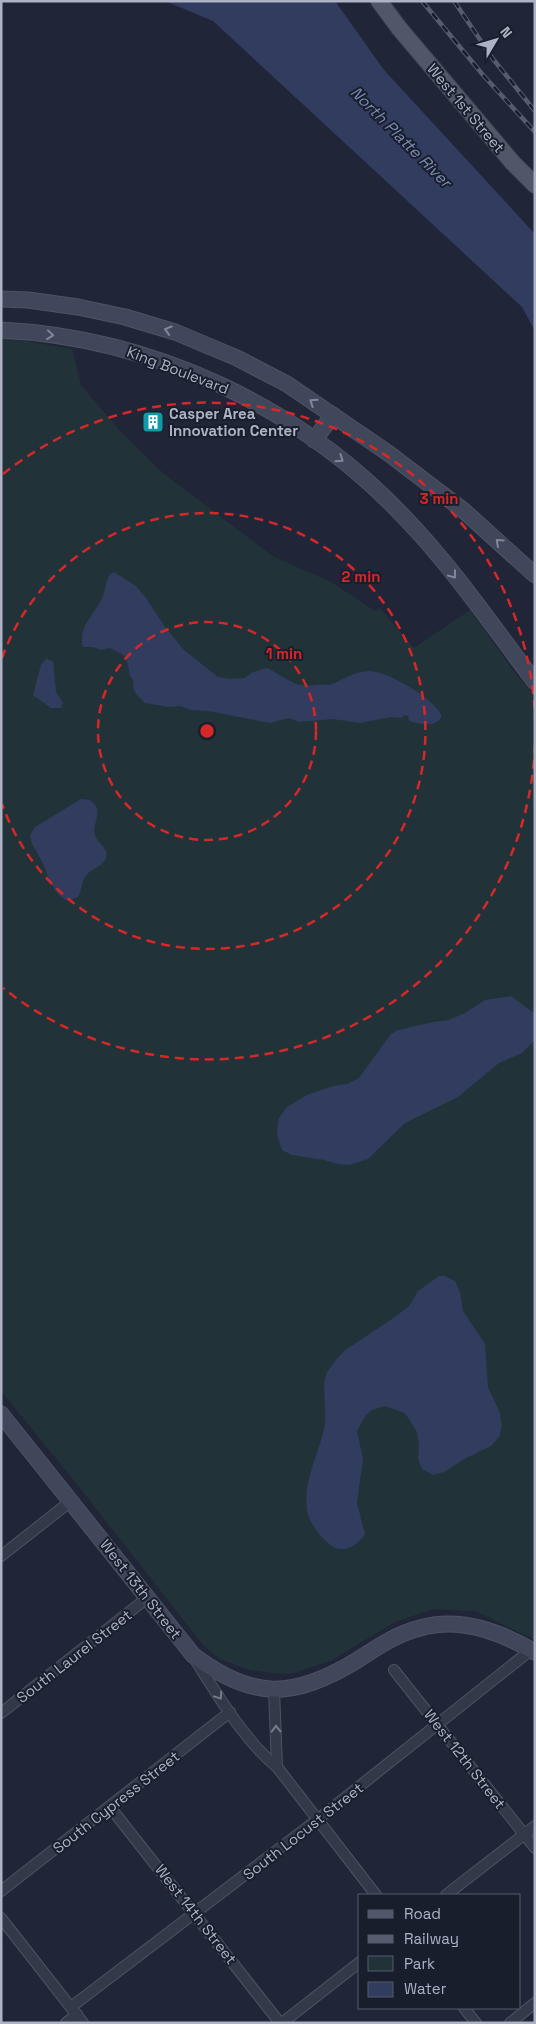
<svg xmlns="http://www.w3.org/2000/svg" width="536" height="2024" viewBox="0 0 536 2024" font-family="'Space Grotesk',sans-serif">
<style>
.green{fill:#213339}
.water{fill:#313c5e}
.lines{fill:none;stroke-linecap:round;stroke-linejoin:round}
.street-casing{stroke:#4e5363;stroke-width:12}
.secondary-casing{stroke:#4e5363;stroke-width:17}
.primary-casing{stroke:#3d4252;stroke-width:18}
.street{stroke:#333948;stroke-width:10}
.secondary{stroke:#41475b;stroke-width:15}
.primary{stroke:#515769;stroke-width:16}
.rail-casing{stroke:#555c70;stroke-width:4.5}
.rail{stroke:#191e2d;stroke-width:2.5;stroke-dasharray:8;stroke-linecap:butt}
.oneway{stroke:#82889b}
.oneway2{stroke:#767c8d}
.ring{fill:none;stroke:#d62828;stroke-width:2.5;stroke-dasharray:9 6}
.labels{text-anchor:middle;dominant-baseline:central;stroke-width:4;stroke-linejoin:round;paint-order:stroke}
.street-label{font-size:15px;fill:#adb3c5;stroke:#191e2d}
.poi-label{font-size:15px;font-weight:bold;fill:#adb3c5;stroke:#191e2d;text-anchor:start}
.water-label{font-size:16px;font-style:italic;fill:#7c8bb3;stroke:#191e2d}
.centre{fill:#d62828;stroke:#191e2d;stroke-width:2.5}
.ring-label{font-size:15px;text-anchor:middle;font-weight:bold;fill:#d62828;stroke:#191e2d;stroke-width:4;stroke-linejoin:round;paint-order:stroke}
</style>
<rect width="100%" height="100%" fill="#202638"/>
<!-- green -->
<path class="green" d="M 1,337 L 72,349 L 81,385 L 120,431 L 164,474 L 274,557 L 331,582 L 375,611 L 380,608 L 414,648 L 470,610 L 515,673 L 535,696 L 535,1640 L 476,1611 L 433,1609 L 395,1622 L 332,1660 L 295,1673 L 281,1674 L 249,1670 L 220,1659 L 204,1646 L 77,1484 L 1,1391 Z"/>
<!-- water -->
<g class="water">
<path d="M 165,1 L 335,1 L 384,70 L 535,234 L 535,331 L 522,307 L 213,21 Z"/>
<path d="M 114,572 L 136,586 L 146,598 L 165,627 L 184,650 L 218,677 L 230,679 L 245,678 L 253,672 L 267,668 C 276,672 292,684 301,685 C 311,687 321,683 330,685 C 343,680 353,672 368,671 C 387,670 437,700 442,717 C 433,728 421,724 409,721 L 408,716 L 405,715 L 401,718 L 391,717 L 360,723 L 333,719 L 299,722 L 289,718 L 270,723 L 208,711 L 191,710 L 180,706 L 169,707 L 145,703 L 136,694 L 133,688 L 134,682 L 130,676 L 127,662 L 123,655 L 110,648 L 102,650 L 93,647 L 83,647 C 82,643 81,636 83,631 C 87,618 98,609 103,596 C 106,588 105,576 114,572 Z"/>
<path d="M 46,659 L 53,661 L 56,692 L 63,703 L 61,708 L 51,708 L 33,695 L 41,665 Z"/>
<path d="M 81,799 L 90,800 C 106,812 91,822 95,835 C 97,843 110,849 106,858 C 103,867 91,868 86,876 C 81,882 82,890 78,897 L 69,901 C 51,895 49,874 41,860 C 37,851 31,845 30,835 L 35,827 Z"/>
<path d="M 511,996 L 535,1014 L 534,1041 L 522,1053 L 499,1063 L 458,1097 L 405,1123 L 368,1159 L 349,1165 L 337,1164 L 324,1160 L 292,1155 L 282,1150 L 277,1135 L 278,1123 L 279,1118 L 287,1107 L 307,1095 L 333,1086 L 347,1084 L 359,1078 L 391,1034 L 398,1030 L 433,1022 L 449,1020 L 465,1013 L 485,1000 Z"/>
<path d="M 439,1276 L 445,1276 L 455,1281 L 460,1292 L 463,1311 L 485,1344 L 488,1387 L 500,1413 L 502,1427 L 499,1437 L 491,1446 L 466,1458 L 444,1472 L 433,1475 L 422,1469 L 420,1464 L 418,1458 L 419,1445 L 417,1432 L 405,1413 L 385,1406 L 372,1410 L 366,1415 L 357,1431 L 363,1459 L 357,1503 L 365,1534 C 359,1543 350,1550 340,1549 C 327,1548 308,1522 307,1510 C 303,1480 318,1456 324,1429 C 328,1414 322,1395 325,1379 C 326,1370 338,1358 344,1351 L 395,1317 L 409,1306 L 418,1291 Z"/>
</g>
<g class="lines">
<!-- street casing -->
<g class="street-casing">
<g id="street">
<path d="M 1,1556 L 71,1501"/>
<path d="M 196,1661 C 217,1695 246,1742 277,1767 L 376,1895"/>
<path d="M 394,1670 L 535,1848"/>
<path d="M 274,1690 L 277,1767"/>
<path d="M 1,1713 L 147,1598"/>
<path d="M 110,1807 L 280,2023"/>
<path d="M 1,1891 L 230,1712"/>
<path d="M 446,1895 L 535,1826"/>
<path d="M 1,1918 L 83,2023"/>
<path d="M 71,2007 L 317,1820 L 531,1650"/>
<path d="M 464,2008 L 476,2023"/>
<path d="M 66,2023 L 77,2014"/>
<path d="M 282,2023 L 360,1962"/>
<path d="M 510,2023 L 535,2003"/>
</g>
</g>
<!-- secondary casing -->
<g class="secondary-casing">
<g id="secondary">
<path d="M 1,299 L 28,300 L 78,307 L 125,317 L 175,332 L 237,358 L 287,384 L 388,453 L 463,510 L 535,575"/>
<path d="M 1,330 C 154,338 301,407 406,519 C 454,569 493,627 535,682"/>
<path d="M 314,440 L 333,415"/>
<path d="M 1,1414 L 193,1655 C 252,1700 293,1699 356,1661 C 376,1648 396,1634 420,1628 C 460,1616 500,1632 535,1652"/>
</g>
</g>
<!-- primary casing -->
<g class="primary-casing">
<path id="primary" d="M 379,1 L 399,28 L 513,163 L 535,185"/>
</g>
<!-- street -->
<use href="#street" class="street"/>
<!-- secondary -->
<use href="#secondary" class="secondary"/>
<!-- primary -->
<use href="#primary" class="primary"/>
<!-- rail casing -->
<g class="rail-casing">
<g id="rail">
<path d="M 422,1 L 483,75 L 535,132"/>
<path d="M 454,1 L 493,59 L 535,111"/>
</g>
</g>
<!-- rail -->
<use href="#rail" class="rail"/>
</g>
<!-- one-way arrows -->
<defs><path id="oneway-chevron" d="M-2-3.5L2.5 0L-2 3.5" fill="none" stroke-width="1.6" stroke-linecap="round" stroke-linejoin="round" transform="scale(1.25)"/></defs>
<g class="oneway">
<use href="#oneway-chevron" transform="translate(168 330) rotate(-163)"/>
<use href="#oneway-chevron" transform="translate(50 335) rotate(6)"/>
<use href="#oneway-chevron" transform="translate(313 402) rotate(-146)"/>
<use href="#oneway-chevron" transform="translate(340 459) rotate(35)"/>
<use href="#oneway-chevron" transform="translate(499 542) rotate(-138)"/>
<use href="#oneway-chevron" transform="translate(453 575) rotate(53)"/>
</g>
<g class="oneway2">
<use href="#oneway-chevron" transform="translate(219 1696) rotate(56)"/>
<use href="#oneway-chevron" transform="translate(276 1729) rotate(-92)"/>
</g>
<!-- distance rings -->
<g class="ring">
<circle cx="207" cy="731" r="109"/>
<path d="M2 658A218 218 0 1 1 2 804"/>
<path d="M535 745A328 328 0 0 1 3 988M3 474A328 328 0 0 1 535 717"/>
</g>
<!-- icons -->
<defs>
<g id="building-square" transform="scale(1.125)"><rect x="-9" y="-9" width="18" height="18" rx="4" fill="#0f9aa8" stroke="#191e2d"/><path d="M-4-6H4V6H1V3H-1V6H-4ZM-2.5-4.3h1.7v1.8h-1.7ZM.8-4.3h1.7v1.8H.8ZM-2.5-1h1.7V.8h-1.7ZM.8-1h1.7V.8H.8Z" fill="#fff"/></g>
</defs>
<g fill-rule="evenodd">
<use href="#building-square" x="153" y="422"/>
</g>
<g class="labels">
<!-- street labels -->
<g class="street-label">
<text transform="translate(466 108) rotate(50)">West 1st Street</text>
<text transform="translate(178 370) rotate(21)">King Boulevard</text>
<text transform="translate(141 1589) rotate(52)">West 13th Street</text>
<text transform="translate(74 1656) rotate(-38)">South Laurel Street</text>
<text transform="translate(465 1759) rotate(52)">West 12th Street</text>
<text transform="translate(116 1802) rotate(-38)">South Cypress Street</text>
<text transform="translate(303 1831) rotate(-38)">South Locust Street</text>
<text transform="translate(196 1914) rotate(52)">West 14th Street</text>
</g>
<!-- poi labels -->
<g class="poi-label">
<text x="169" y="413">Casper Area<tspan x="169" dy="17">Innovation Center</tspan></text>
</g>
<!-- water labels -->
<g class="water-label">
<text transform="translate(401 137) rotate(45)">North Platte River</text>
</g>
</g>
<circle cx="207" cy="731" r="8" class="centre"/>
<g class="ring-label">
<text x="439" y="504">3 min</text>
<text x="361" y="582">2 min</text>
<text x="284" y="659">1 min</text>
</g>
<!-- border -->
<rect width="536" height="2024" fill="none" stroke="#adb3c5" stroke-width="5"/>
<!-- legend -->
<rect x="358" y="1894" width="162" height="115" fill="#191e2d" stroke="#545a6a"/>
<rect x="368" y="1910" width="25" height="8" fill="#515769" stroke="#545a6a"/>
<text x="404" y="1919" font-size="15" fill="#adb3c5">Road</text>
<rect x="368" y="1935" width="25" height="8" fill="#555c70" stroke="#545a6a"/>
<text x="404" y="1944" font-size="15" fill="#adb3c5">Railway</text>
<rect x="368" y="1956" width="25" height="15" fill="#213339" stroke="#545a6a"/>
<text x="404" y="1969" font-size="15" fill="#adb3c5">Park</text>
<rect x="368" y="1982" width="25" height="15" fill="#313c5e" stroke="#545a6a"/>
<text x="404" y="1994" font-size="15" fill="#adb3c5">Water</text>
<!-- north arrow -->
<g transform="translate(496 40) rotate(52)" stroke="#191e2d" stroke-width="4" paint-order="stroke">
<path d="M0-4L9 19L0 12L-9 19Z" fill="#adb3c5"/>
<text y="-8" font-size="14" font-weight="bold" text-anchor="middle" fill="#adb3c5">N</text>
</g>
</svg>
